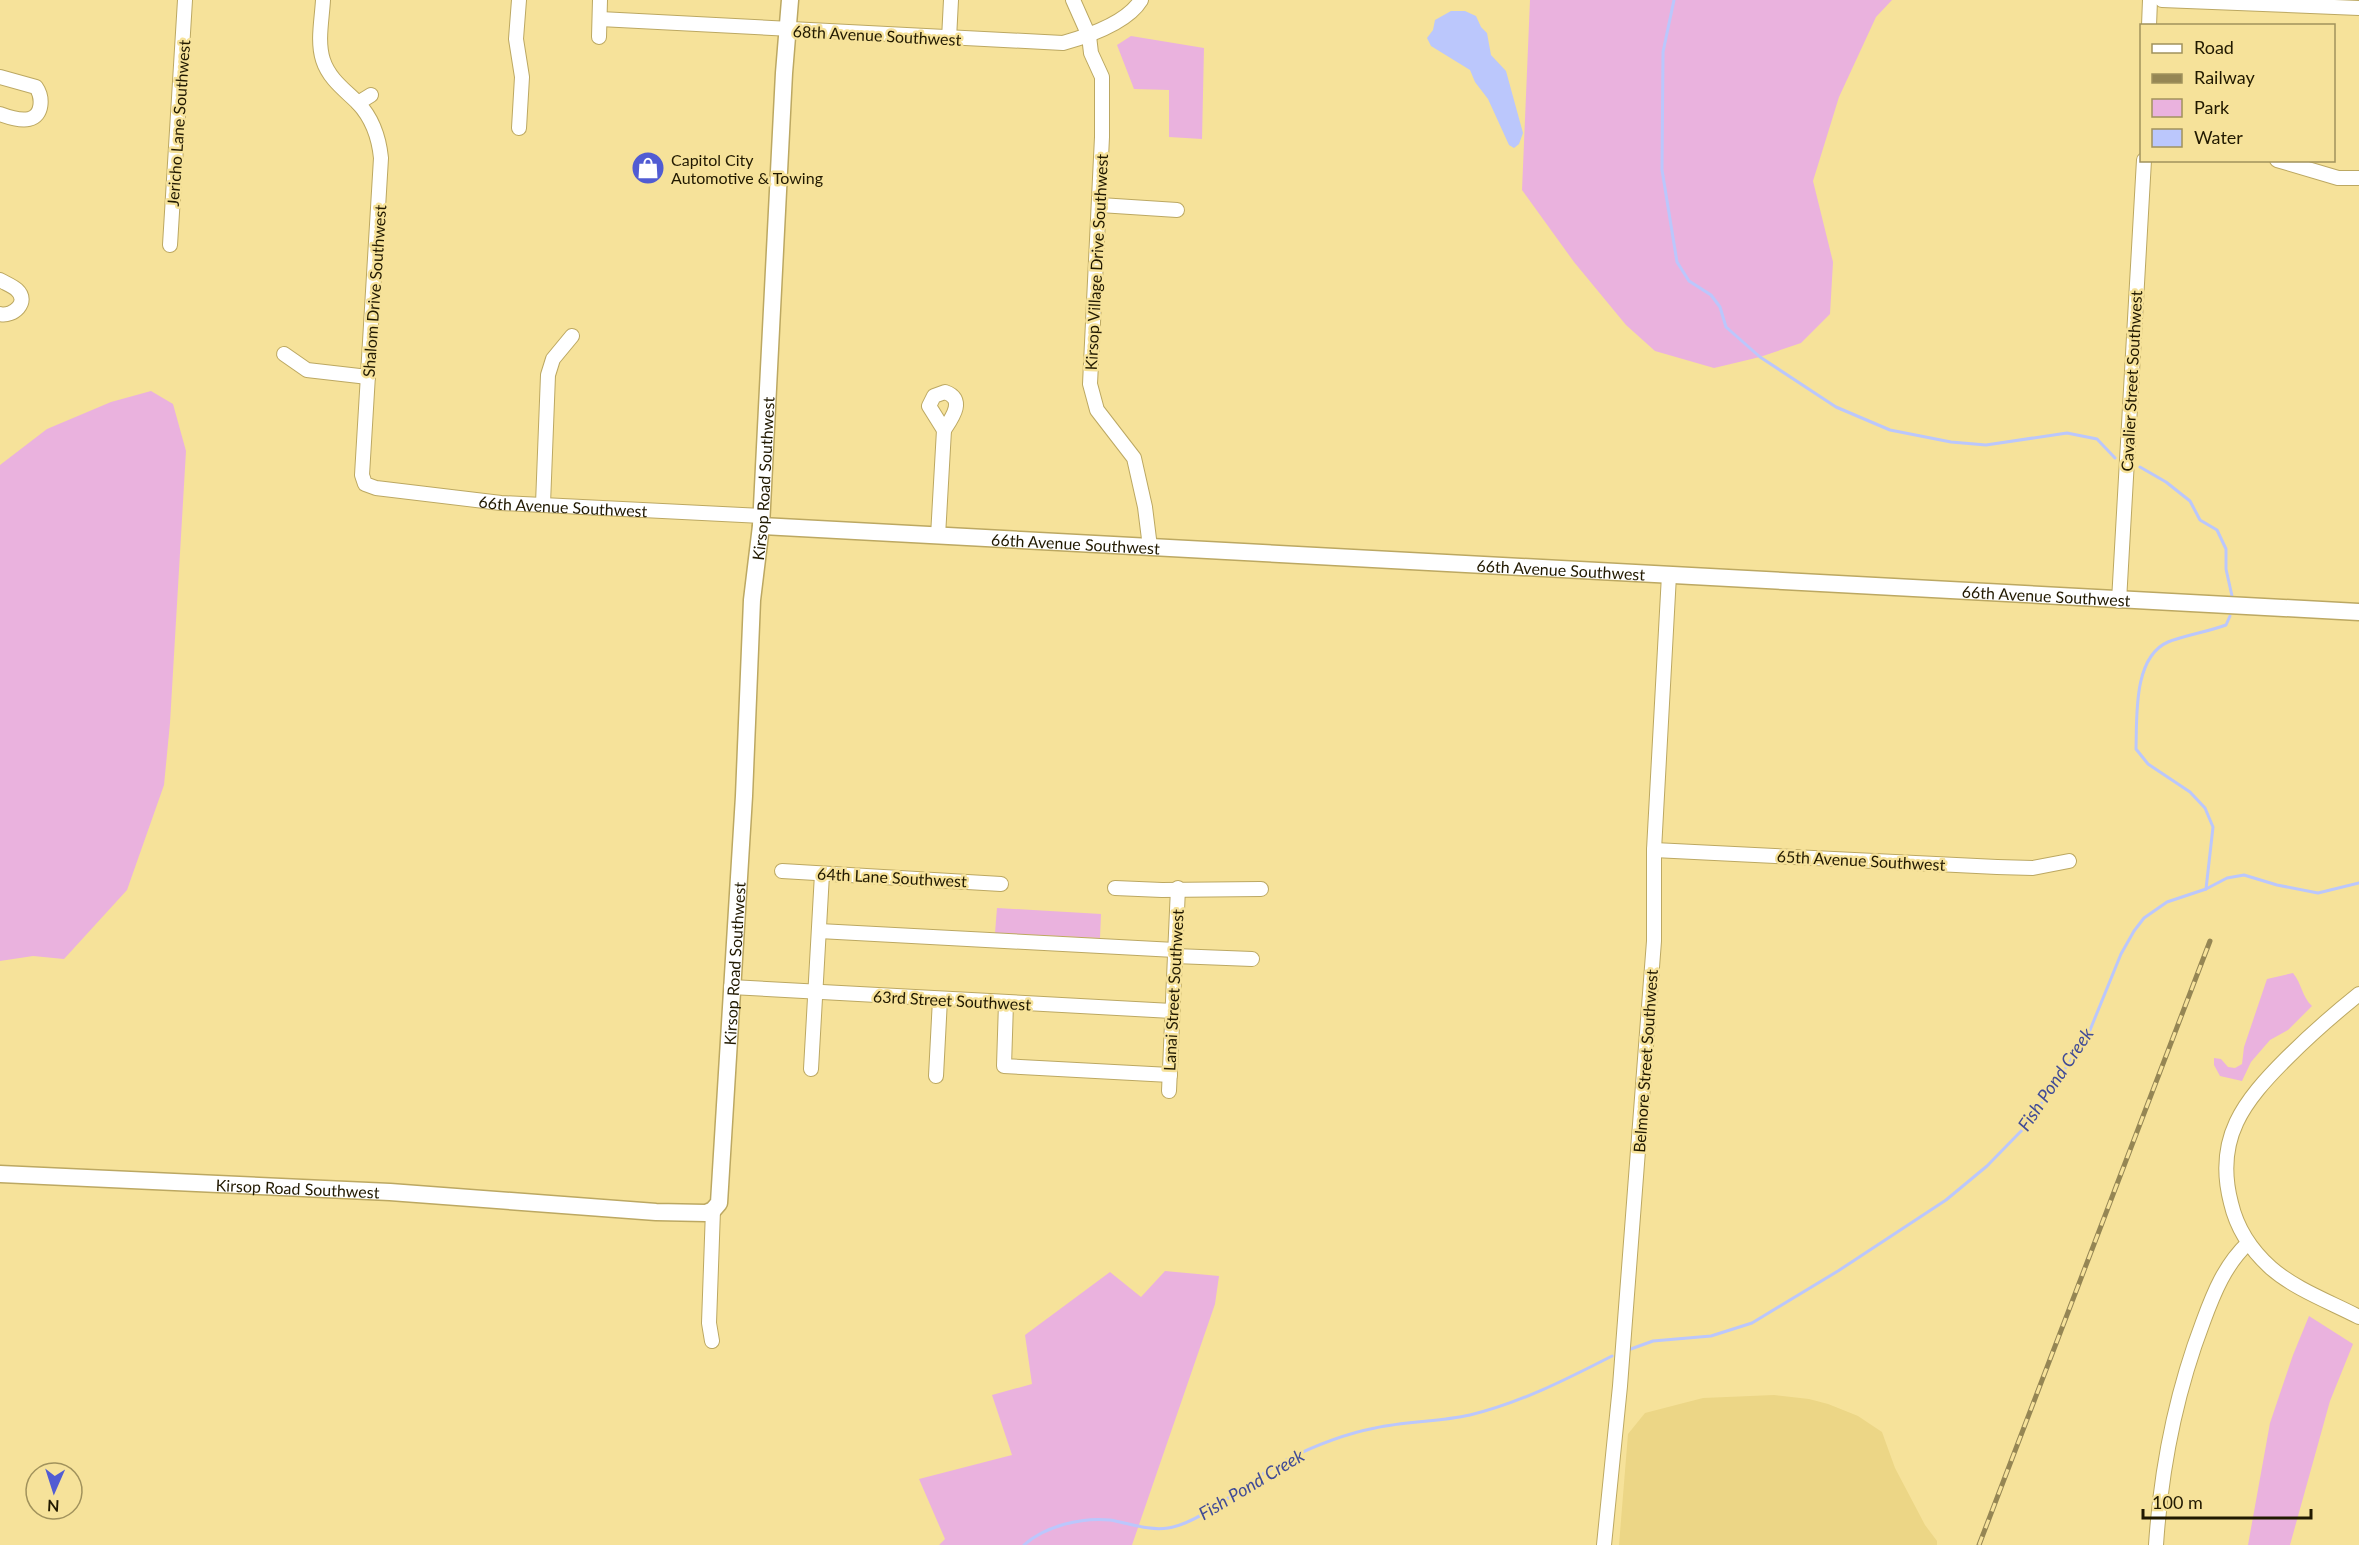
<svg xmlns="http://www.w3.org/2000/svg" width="2359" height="1545" viewBox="0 0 2359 1545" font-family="Lato,sans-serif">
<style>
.built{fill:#ecd686}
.green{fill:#eab2de}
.water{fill:#bbc7fc}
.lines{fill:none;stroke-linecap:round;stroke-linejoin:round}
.stream{stroke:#bbc7fc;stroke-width:3}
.minor-casing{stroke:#bca862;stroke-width:16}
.tertiary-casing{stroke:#bca862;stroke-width:19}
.minor{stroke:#fff;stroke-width:14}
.tertiary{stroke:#fff;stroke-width:16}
.rail-casing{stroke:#958654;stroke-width:5}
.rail{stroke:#f6e29a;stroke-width:3;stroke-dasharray:9;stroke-linecap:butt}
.labels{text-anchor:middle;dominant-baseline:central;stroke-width:5;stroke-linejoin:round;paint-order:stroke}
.street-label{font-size:16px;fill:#211900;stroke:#f6e29a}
.poi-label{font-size:16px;fill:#211900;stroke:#f6e29a;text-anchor:start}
.water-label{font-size:18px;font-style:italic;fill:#404b96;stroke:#f6e29a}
</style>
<rect width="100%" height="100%" fill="#f6e29a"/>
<!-- built -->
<path class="built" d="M 1774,1395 L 1809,1399 L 1828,1404 L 1858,1416 L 1882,1432 L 1895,1468 L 1925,1525 L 1937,1541 L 1937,1545 L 1619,1545 L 1628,1434 L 1645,1413 L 1703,1398 Z"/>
<!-- green -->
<g class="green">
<path d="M 1530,0 L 1892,0 L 1876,17 L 1839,97 L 1813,181 L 1833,262 L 1830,314 L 1801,343 L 1760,357 L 1714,368 L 1655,351 L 1626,325 L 1574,262 L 1522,190 Z"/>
<path d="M 1131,36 L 1204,48 L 1202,139 L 1169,137 L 1169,90 L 1134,89 L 1117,45 Z"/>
<path d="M 151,391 L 173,404 L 186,451 L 170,723 L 164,785 L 127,890 L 64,959 L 33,956 L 0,961 L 0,465 L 47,429 L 111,402 Z"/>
<path d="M 997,908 L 1101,914 L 1100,938 L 995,933 Z"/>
<path d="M 2293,973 C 2302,984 2302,997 2312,1006 L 2288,1030 L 2270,1040 L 2251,1062 L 2242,1081 L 2220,1076 L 2214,1065 L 2214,1058 L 2221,1059 L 2228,1067 L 2235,1068 L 2242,1064 L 2244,1047 L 2267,979 Z"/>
<path d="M 1165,1271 L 1219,1276 L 1215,1304 L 1132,1545 L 939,1545 L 945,1539 L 919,1479 L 1012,1455 L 992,1395 L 1032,1384 L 1025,1335 L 1110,1272 L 1141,1297 Z"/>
<path d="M 2309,1316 L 2353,1344 L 2330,1401 L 2290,1545 L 2248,1545 L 2270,1423 L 2293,1355 Z"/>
</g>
<!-- water -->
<path class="water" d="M 1451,11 L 1465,11 L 1476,16 L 1481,27 L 1487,33 L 1491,55 L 1506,71 L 1523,133 L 1519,144 L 1514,148 L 1509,145 L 1488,99 L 1475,82 L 1470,70 L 1431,46 L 1427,38 L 1433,30 L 1435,20 Z"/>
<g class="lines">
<!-- stream -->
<g class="stream">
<path d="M 1674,0 L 1663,52 L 1662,170 L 1677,262 L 1689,281 L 1711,295 L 1720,307 L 1726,327 L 1760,357 L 1836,407 L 1890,430 L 1951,442 L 1986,445 L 2067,433 L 2097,439 L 2115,458"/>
<path d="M 2140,467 L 2166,482 L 2190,501 L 2200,520 L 2217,530 L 2226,549 L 2226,569 L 2232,596"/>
<path d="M 2206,889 L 2213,827 L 2205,808 L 2190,792 L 2148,764 L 2136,749 C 2137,717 2133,657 2168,642 C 2186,635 2207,632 2226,625 L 2230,616"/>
<path d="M 1628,1350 L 1653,1341 L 1711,1336 L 1752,1323 L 1838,1271 L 1946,1200 L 1987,1166 L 2026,1126 L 2088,1035 L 2121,954 L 2134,931 L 2144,918 L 2167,902 L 2206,889 L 2227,878 L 2244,875 L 2277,885 L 2318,893 L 2359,883"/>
<path d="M 1024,1545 C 1045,1526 1082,1517 1110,1520 C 1129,1523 1148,1531 1168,1528 C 1203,1523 1252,1477 1286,1460 C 1314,1446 1344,1434 1375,1428 C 1406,1421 1439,1422 1470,1415 C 1520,1403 1567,1379 1612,1356"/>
</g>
<!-- minor casing -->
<g class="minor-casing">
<g id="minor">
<path id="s1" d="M 323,0 C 322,19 317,42 323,60 C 329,79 345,90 358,103 C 373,119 379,138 381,158 L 362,475 L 365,484 L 376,488 L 501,503 L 762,516"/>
<path d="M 1073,0 L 1089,36 L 1091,53 L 1102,77 L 1102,137 L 1090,384 L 1097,410 L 1134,458 L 1145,507 L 1150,547"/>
<path d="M 2162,0 L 2359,8"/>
<path d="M 600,19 L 1063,43 C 1088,36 1127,23 1141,0"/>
<path d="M 2149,26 L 2150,0"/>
<path d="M 599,37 L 600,0"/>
<path d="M 949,39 L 951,0"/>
<path d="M 0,77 L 36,87 C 43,97 43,116 29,119 C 20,121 8,117 0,114"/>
<path d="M 358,103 L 371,95"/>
<path d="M 519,128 L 522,77 L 516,39 L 519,0"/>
<path d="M 2277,160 L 2338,178 L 2359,178"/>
<path d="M 1100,205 L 1177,210"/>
<path d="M 170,245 L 185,0"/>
<path d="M 0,280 C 5,283 13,286 17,290 C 30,302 13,317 0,314"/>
<path d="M 284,354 L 307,370 L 368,377"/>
<path d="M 945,392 C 966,399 952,418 944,430 L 929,406 L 934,396 Z"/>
<path d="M 543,504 L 548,375 L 553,359 L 572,336"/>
<path d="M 938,536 L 944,430"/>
<path d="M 2119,601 L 2144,160"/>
<path d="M 1654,850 L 1997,867 L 2033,868 L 2069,861"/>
<path d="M 782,871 L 1001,884"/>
<path d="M 1115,888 L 1162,890 L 1261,889"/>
<path d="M 819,931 L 1175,950"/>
<path d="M 1175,956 L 1252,959"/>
<path d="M 731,987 L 1172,1011"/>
<path d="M 2359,994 C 2334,1014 2310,1035 2287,1058 C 2244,1101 2214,1138 2231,1203 C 2237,1229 2251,1250 2271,1268 C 2295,1289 2330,1302 2359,1317"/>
<path d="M 1006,1003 L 1004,1066 L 1170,1075"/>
<path d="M 811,1069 L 822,874"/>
<path d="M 936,1076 L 940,999"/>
<path d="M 1169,1091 L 1178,888"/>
<path d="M 712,1341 L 709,1323 L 713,1210"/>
<path d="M 1604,1545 L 1620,1386 L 1654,941 L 1654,850 L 1669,575"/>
<path d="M 2156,1545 C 2161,1469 2176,1393 2203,1322 C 2214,1292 2225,1265 2248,1243"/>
</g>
</g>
<!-- tertiary casing -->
<g class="tertiary-casing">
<g id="tertiary">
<path id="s2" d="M 761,526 L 2359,612"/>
<path id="s3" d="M 0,1174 L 390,1192 L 656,1212 L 706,1213 L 713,1210 L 719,1203 L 744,796 L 752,600 L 761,526 L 784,73 L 790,0"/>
</g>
</g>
<!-- minor -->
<use href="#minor" class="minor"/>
<!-- tertiary -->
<use href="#tertiary" class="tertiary"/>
<!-- rail casing -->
<g class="rail-casing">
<path id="rail" d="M 1979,1545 L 2210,941"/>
</g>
<!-- rail -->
<use href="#rail" class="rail"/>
</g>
<!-- icons -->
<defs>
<g id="shop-disc" transform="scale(1.725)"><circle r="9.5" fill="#515cd3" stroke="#f6e29a"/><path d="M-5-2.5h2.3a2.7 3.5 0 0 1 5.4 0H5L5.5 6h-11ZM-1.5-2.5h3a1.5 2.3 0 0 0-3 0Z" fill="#fff"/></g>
</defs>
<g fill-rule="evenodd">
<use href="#shop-disc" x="648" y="168"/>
</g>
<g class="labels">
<!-- street labels -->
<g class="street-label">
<text transform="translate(877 35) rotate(3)">68th Avenue Southwest</text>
<text transform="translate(178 123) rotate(-86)">Jericho Lane Southwest</text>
<text transform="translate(1096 262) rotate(-87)">Kirsop Village Drive Southwest</text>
<text transform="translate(374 291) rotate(-86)">Shalom Drive Southwest</text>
<text transform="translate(2131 381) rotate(-87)">Cavalier Street Southwest</text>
<text stroke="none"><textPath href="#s3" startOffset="1450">Kirsop Road Southwest</textPath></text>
<text stroke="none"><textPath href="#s1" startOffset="704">66th Avenue Southwest</textPath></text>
<text stroke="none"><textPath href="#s2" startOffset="315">66th Avenue Southwest</textPath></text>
<text stroke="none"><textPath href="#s2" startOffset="801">66th Avenue Southwest</textPath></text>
<text stroke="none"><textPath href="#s2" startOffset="1287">66th Avenue Southwest</textPath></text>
<text transform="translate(1861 860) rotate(3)">65th Avenue Southwest</text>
<text transform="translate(892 877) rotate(3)">64th Lane Southwest</text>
<text stroke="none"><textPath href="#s3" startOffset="964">Kirsop Road Southwest</textPath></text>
<text transform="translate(1173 990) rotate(-87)">Lanai Street Southwest</text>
<text transform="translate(952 1000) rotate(3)">63rd Street Southwest</text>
<text transform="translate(1645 1061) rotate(-86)">Belmore Street Southwest</text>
<text stroke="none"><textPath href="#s3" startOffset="298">Kirsop Road Southwest</textPath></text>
</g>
<!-- poi labels -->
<g class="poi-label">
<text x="671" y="159">Capitol City<tspan x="671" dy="18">Automotive &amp; Towing</tspan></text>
</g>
<!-- water labels -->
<g class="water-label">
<text transform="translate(2055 1079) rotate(-56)">Fish Pond Creek</text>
<text transform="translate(1251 1484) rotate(-31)">Fish Pond Creek</text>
</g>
</g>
<!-- legend -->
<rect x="2140" y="24" width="195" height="138" fill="#f6e29a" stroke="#a1925c" stroke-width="1.5"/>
<rect x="2152" y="44" width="30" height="9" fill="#ffffff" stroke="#a1925c" stroke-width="1.5"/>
<text x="2194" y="54" font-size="18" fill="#211900">Road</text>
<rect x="2152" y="74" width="30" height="9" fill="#958654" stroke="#a1925c" stroke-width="1.5"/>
<text x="2194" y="84" font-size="18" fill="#211900">Railway</text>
<rect x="2152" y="99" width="30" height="18" fill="#eab2de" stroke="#a1925c" stroke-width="1.5"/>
<text x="2194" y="114" font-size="18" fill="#211900">Park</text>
<rect x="2152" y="129" width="30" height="18" fill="#bbc7fc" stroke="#a1925c" stroke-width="1.5"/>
<text x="2194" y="144" font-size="18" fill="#211900">Water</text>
<!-- north arrow -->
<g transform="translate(54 1491) rotate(183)"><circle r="28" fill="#f6e29a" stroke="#a1925c" stroke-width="1.5"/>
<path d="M0-4.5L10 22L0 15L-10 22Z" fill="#515cd3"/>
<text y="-9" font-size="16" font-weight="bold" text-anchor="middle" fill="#211900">N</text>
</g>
<!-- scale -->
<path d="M2143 1509v9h168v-9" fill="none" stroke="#211900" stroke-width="3"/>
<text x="2152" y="1509" font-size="18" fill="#211900" stroke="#f6e29a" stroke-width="4.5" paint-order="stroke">100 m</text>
</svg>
